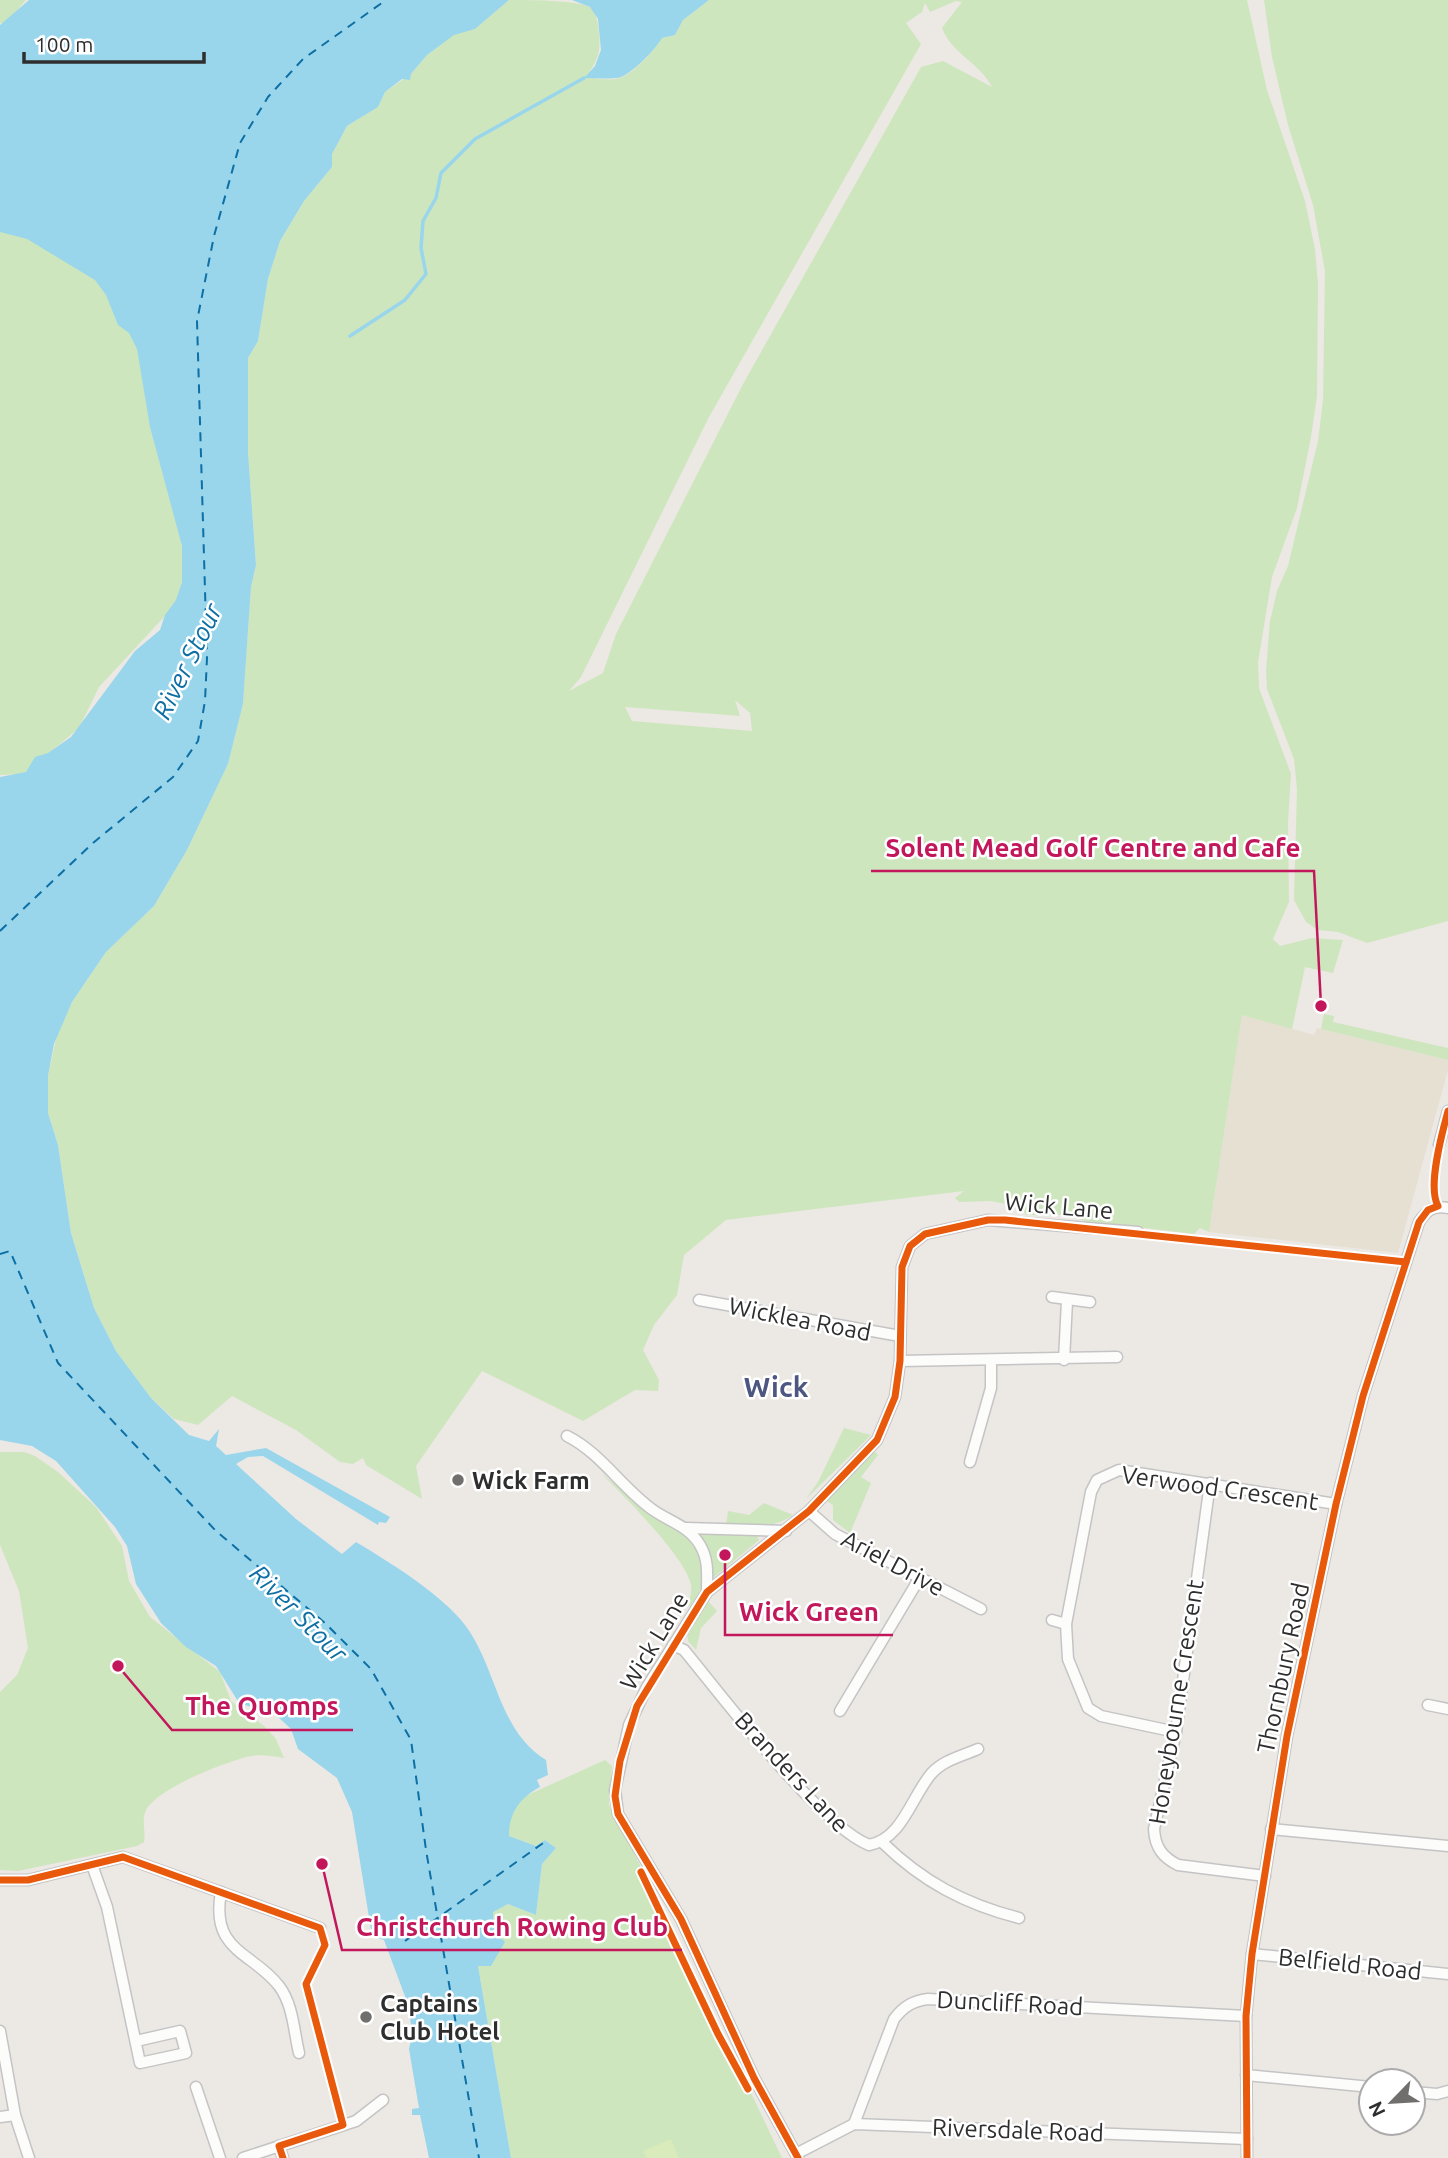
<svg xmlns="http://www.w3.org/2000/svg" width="1448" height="2158" viewBox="0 0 1448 2158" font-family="Ubuntu,sans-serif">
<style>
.education{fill:#e6e0d3}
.green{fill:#cee6be;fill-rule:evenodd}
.pitch{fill:#d9eabb}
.water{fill:#99d6ec}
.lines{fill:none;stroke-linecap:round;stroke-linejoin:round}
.stream{stroke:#99d6ec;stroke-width:3.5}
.ferry{stroke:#0d6fa3;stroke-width:2;stroke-dasharray:9 7;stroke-linecap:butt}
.minor-casing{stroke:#c5c4c5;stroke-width:13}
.minor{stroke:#fcfcfb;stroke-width:10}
.cycleway-casing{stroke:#fff;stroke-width:11}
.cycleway{stroke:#e8590c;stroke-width:7}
.poi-dot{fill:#706f6e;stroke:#fff;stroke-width:2.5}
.labels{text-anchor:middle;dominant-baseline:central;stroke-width:5;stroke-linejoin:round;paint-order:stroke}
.street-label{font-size:24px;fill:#2e2e2e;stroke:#fff}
.poi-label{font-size:24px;font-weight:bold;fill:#2e2e2e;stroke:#fff;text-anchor:start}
.water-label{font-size:26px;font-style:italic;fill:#0d6fa3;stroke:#fff}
.quarter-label{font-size:28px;font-weight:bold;fill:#4d5680;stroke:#fff}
.leader{fill:none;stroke:#c2185b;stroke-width:2.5}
.callout-dot{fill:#c2185b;stroke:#fff;stroke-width:2.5}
.callout-label{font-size:26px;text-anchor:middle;font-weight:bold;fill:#c2185b;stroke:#fff;stroke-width:5;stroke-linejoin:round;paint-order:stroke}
</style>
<rect width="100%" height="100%" fill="#ece8e4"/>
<!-- education -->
<path class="education" d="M 1242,1014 L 1314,1035 L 1317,1028 L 1448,1060 L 1448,1070 L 1398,1253 L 1209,1232 Z"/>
<!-- green -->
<g class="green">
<path d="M 0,0 L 26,0 L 5,24 L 0,23 Z"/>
<path d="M 509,0 C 528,0 576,0 590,7 C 597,13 598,24 599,33 C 601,52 598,62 585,77 C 594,78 611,81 620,78 C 634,73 655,50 662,38 L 675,35 L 683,20 L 709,0 L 1247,0 L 1267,90 L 1305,201 L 1315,249 L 1318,285 L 1317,396 L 1311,437 L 1297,508 L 1272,577 L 1258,662 L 1259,688 L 1291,774 L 1288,823 L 1289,902 L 1273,939 L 1280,946 L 1312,938 L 1343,940 L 1333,973 L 1305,967 L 1292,1029 L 1242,1015 L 1209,1232 L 1200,1228 L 1194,1234 L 1086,1221 L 1064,1215 L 1026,1215 L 1021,1207 L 991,1201 L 959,1202 L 955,1198 L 964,1191 L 726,1220 L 684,1255 L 677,1295 L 654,1325 L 643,1350 L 659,1380 L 658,1391 L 635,1390 L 583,1421 L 482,1371 L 416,1466 L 422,1499 L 366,1465 L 363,1458 L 353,1464 L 340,1462 L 296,1430 L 232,1396 L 198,1425 L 174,1419 L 151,1398 L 116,1351 L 94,1308 L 71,1233 L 58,1145 L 48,1113 L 48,1076 L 58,1030 L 72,1002 L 106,952 L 154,906 L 187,850 L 228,764 L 243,704 L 251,587 L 256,565 L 248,452 L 248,358 L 258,341 L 268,279 L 280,241 L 304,201 L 332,167 L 332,154 L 347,126 L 378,107 L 385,92 L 411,74 L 427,55 L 454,34 L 475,29 ZM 956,1 L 962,2 L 942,28 C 952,54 979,62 992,87 L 943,61 L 921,67 L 742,386 L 616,634 L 603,673 L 569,691 L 581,677 L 709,417 L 921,44 L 906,23 L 922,12 L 925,3 L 930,12 ZM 735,700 L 750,713 L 752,731 L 632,721 L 625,707 L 740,716 Z"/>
<path d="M 1264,0 L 1448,0 L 1448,921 L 1367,943 L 1338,932 L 1318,930 L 1306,922 L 1294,900 L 1297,789 L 1294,759 L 1267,689 L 1266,671 L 1270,621 L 1277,591 L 1288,566 L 1318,441 L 1323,400 L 1325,271 L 1313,205 L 1288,125 L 1272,57 Z"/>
<path d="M 0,230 L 32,238 L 92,267 L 135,333 L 171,484 L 185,564 L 178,602 L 99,687 L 79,728 L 24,774 L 0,775 Z"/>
<path d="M 1324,1014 L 1334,1016 L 1333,1022 L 1448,1048 L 1448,1060 L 1321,1029 Z"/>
<path d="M 844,1428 L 871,1435 L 806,1499 L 818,1482 Z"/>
<path d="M 874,1451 L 878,1455 L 861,1477 L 871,1483 L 850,1533 L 833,1520 L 833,1505 L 827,1501 Z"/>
<path d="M 0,1452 L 24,1452 L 35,1456 L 58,1472 L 96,1507 L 122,1546 L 129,1581 L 150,1617 L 220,1672 L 231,1701 L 264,1726 L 276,1739 L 284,1758 C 273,1756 263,1754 251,1756 C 227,1761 158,1788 146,1810 C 141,1821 146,1831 144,1842 L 137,1846 L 18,1871 L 0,1870 L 0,1692 L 17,1675 L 28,1648 L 19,1591 L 0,1545 Z"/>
<path d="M 601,1473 C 618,1486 633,1501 650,1515 C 661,1523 673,1525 683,1533 C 707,1551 711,1588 687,1608 C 690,1599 693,1590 690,1581 C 681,1553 623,1495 601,1473 Z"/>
<path d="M 764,1503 L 793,1515 C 773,1529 750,1527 726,1526 L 728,1511 L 749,1515 Z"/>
<path d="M 699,1534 L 756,1535 L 759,1540 L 712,1579 Z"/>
<path d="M 708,1601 L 717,1611 L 701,1628 L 696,1650 L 688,1641 L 687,1632 Z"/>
<path d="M 605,1760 L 612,1766 L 609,1805 L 670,1923 L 782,2158 L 511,2158 L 478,1966 L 491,1966 L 504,1942 L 497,1938 L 492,1912 L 508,1904 L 536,1915 L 542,1864 L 556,1848 L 545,1840 L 536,1846 L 509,1836 L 509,1821 L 521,1798 Z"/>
</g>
<!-- pitch -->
<path class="pitch" d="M 671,2139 L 679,2158 L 646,2158 L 643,2151 Z"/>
<!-- water -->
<g class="water">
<path d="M 29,0 L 509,0 L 475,29 L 454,35 L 427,55 L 411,74 L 410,80 L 402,79 L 385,92 L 378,107 L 347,126 L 332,154 L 332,167 L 304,201 L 280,241 L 268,279 L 258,341 L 248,358 L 248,452 L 256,565 L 251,587 L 243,704 L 228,764 L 187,850 L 154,906 L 106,952 L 72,1002 L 54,1044 L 48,1076 L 48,1113 L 58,1145 L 71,1233 L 94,1308 L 116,1351 L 151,1398 L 189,1435 L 209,1441 L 219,1429 L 216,1446 L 226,1455 L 266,1448 L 390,1517 L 386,1523 L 379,1522 L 378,1525 L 263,1456 L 248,1457 L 236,1464 L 296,1519 L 342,1554 L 356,1542 C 389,1562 435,1590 461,1620 C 497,1662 496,1730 546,1760 L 548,1775 L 537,1780 L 540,1787 C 520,1798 509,1812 509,1836 L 536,1846 L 545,1840 L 556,1848 L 542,1864 L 536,1915 L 508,1904 L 493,1912 L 494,1931 L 505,1942 L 491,1966 L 478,1966 L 511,2158 L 429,2158 L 420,2115 L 412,2115 L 412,2109 L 419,2108 L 409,2049 L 412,2035 L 409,2007 L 384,1940 L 372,1936 L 352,1812 L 337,1778 L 298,1749 L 291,1729 L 276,1715 L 239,1703 L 216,1666 L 186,1647 L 161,1623 L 136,1584 L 127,1546 L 115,1527 L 56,1461 L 32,1446 L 0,1440 L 0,777 L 26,772 L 35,757 L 48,753 L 71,737 L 135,651 L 160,630 L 165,615 L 176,600 L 182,582 L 182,546 L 150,427 L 137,349 L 129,333 L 118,325 L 106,295 L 95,280 L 27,239 L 0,232 L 0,25 Z"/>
<path d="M 572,0 L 709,0 L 683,20 L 675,35 L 662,38 C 655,50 631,75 618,78 C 607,79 595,78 584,78 L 595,66 L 601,50 L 598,19 L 590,7 Z"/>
</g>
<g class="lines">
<!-- stream -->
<path class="stream" d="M 350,336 L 405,300 L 426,274 L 421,248 L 423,221 L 436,198 L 441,173 L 475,139 L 584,78"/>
<!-- ferry -->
<g class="ferry">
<path d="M 0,931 L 93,843 L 173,777 L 198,741 L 205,701 L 207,658 L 197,321 L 214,236 L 240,143 L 268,97 L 303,59 L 386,0"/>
<path d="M 0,1254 L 10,1251 L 58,1363 L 216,1531 L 325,1623 L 371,1669 L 411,1740 L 426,1850 L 479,2158"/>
<path d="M 405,1941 L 546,1841"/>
</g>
<!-- minor casing -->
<g class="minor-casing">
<g id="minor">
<path d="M 1439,1145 L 1448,1111"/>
<path d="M 1052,1297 L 1090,1302"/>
<path d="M 699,1300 L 900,1336"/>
<path d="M 1064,1360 L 1067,1301"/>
<path d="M 900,1361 L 1117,1357"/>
<path d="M 567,1436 C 601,1453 622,1488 653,1510 C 670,1522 689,1526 700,1545 C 709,1560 707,1575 707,1592"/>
<path d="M 970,1462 L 991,1388 L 991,1361"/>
<path d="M 1210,1483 L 1176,1732 L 1154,1829 C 1155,1847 1162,1857 1178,1865 L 1265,1876"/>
<path d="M 809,1511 L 835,1534 L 981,1609"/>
<path d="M 686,1528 L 786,1531"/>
<path d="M 1052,1620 L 1066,1624"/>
<path d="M 673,1645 L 684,1650 C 722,1696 819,1825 869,1845 C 902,1839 911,1798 931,1774 C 943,1760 962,1756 978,1749"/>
<path d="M 1428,1705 L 1448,1709"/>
<path d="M 840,1711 L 919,1579"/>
<path d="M 1176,1732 L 1101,1716 L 1088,1708 L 1068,1659 L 1066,1624 L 1091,1492 L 1097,1480 L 1119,1470 L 1336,1504"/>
<path d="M 1271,1829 L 1448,1846"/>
<path d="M 883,1843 C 923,1882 965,1904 1019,1918"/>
<path d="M 92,1865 L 107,1907 L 140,2063 L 186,2053 L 180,2031 L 136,2041"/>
<path d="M 0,1880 L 28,1880 L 123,1857 L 320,1928"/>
<path d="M 221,1892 C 210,1952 253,1952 279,1986 C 293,2004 294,2032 299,2053"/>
<path d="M 1252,1954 L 1448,1974"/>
<path d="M 0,2031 L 15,2115 L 29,2158"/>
<path d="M 1246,2075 L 1371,2087"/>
<path d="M 196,2087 L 220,2158"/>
<path d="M 1413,2092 L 1437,2094 L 1448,2091"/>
<path d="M 0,2117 L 15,2115"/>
<path d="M 854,2124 L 894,2019 C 904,2006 913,2001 928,1999 L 1246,2016"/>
<path d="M 279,2146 L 283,2158"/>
<path d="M 796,2154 L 854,2124 L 1247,2139"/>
<path d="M 243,2158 L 356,2121 L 383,2100"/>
<path d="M 798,2158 L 754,2078 L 681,1919 L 618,1814 L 615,1790 L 629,1725 L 647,1687 L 707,1592 L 809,1511 L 877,1440 L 895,1397 L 900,1361 L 902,1267 L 910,1246 L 925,1234 L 988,1220 L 1138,1232"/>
<path d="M 1247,2158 L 1246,2016 L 1252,1954 L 1287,1736 L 1336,1504 L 1363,1396 L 1419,1222 C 1427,1210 1434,1205 1448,1208"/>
</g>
</g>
<!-- minor -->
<use href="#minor" class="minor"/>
<!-- cycleway casing -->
<g class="cycleway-casing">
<g id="cycleway">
<path d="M 641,1872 L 718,2034 L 748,2089"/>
<path d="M 0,1880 L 28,1880 L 123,1857 L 320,1928 L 325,1945 L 306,1984 L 343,2125 L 279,2146 L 283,2158"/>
<path d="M 798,2158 L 754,2078 L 681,1919 L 618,1814 L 615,1796 L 620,1761 L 637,1706 L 707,1592 L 809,1511 L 877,1440 L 895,1397 L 900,1361 L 902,1267 L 910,1246 L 925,1234 L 988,1220 L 1005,1220 L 1406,1262"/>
<path d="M 1247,2158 L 1246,2016 L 1252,1954 L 1287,1736 L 1336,1504 L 1363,1396 L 1419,1222 L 1428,1210 L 1438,1206 C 1427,1187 1442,1133 1448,1111"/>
</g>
</g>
<!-- cycleway -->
<use href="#cycleway" class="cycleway"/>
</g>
<!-- markers -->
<g class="poi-dot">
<circle cx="458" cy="1480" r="7"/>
<circle cx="366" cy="2017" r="7"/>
</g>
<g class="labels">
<!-- street labels -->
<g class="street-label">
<text transform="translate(1059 1206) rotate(5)">Wick Lane</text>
<text transform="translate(800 1319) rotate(11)">Wicklea Road</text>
<text transform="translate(1220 1488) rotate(8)">Verwood Crescent</text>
<text transform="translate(893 1563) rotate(28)">Ariel Drive</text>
<text transform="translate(654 1641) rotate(-59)">Wick Lane</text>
<text transform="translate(1283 1668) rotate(-78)">Thornbury Road</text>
<text transform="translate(1176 1702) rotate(-81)">Honeybourne Crescent</text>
<text transform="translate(792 1772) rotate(47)">Branders Lane</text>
<text transform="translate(1350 1964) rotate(6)">Belfield Road</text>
<text transform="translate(1010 2003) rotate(3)">Duncliff Road</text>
<text transform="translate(1018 2130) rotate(2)">Riversdale Road</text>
</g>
<!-- poi labels -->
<g class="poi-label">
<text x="472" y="1480">Wick Farm</text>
<text x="380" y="2003">Captains<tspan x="380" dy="28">Club Hotel</tspan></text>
</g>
<!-- water labels -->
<g class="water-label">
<text transform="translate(187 661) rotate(-64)">River Stour</text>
<text transform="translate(299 1613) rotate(45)">River Stour</text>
</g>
<!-- quarter labels -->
<g class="quarter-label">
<text x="776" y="1386">Wick</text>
</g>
</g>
<!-- callouts -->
<path class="leader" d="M1321 1006L1314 871H871M725 1555L725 1635H893M118 1666L172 1730H353M322 1864L342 1950H682"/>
<g class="callout-dot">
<circle cx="1321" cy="1006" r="7"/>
<circle cx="725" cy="1555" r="7"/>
<circle cx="118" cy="1666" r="7"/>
<circle cx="322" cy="1864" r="7"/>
</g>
<g class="callout-label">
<text x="1093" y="857">Solent Mead Golf Centre and Cafe</text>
<text x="809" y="1621">Wick Green</text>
<text x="262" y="1715">The Quomps</text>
<text x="512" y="1936">Christchurch Rowing Club</text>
</g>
<!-- north arrow -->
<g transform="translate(1392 2102) rotate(245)"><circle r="33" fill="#ffffff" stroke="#ababab" stroke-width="2"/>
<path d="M0-5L12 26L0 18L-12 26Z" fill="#706f6e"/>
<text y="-10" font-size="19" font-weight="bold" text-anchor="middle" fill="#2e2e2e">N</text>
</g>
<!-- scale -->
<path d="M24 52v10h180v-10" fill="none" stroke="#2e2e2e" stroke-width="3.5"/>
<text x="35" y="52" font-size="21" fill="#2e2e2e" stroke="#ffffff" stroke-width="5" paint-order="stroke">100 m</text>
</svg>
